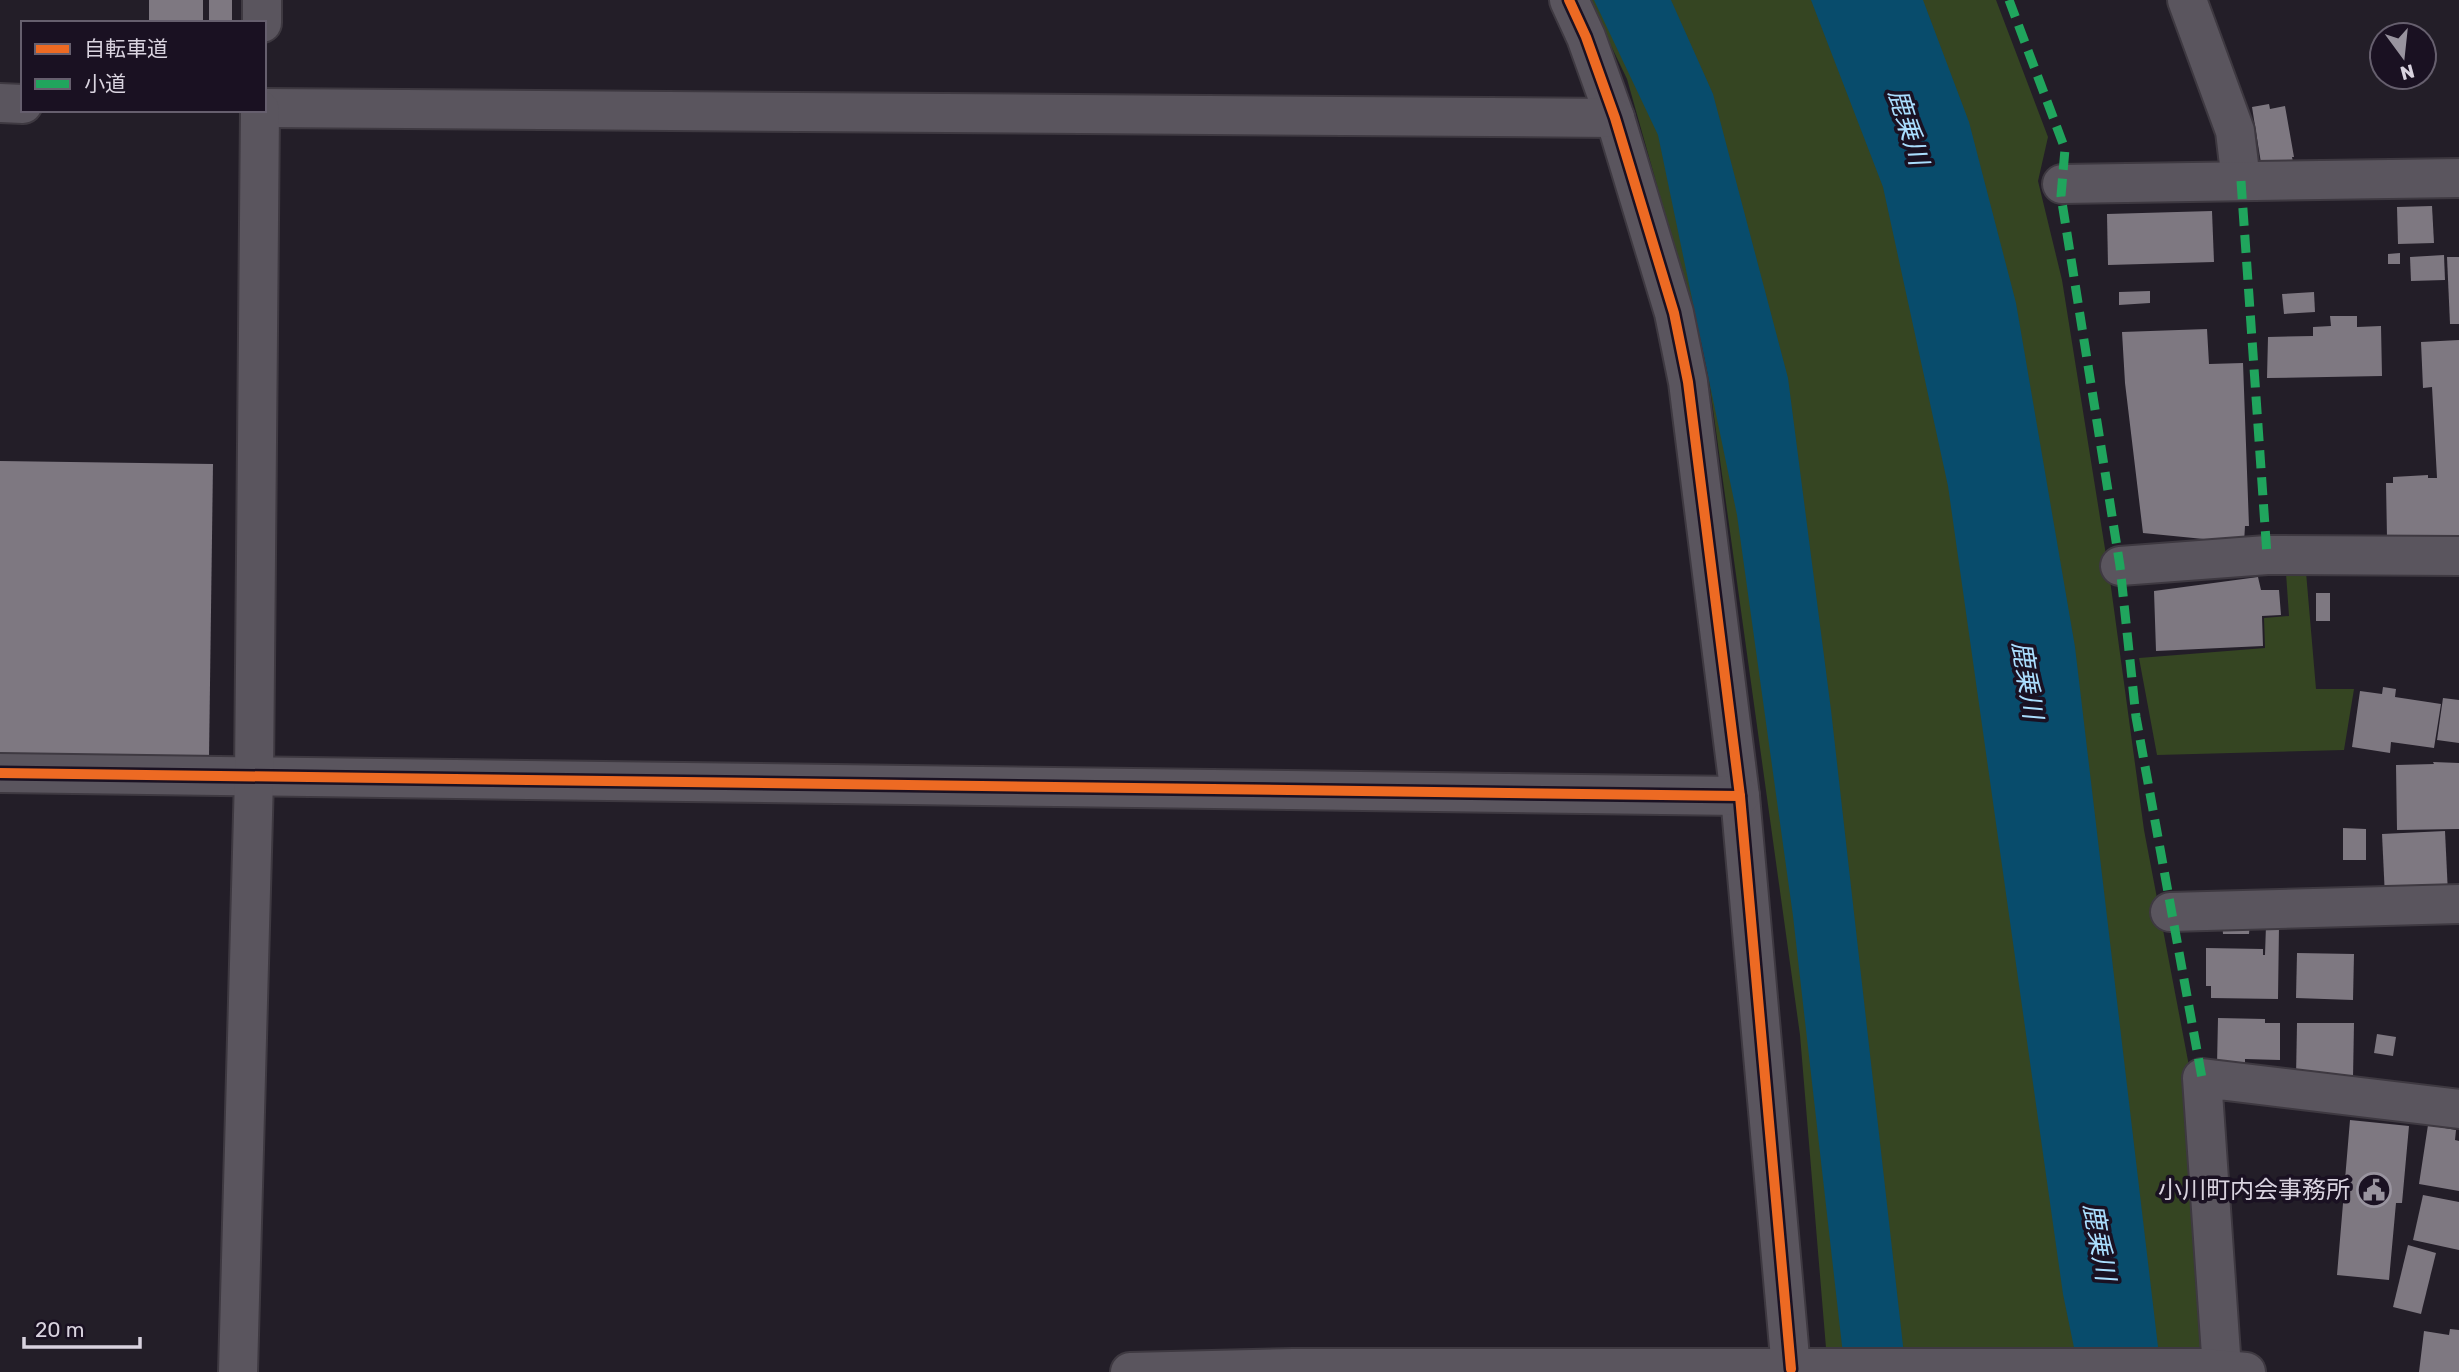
<svg xmlns="http://www.w3.org/2000/svg" width="2459" height="1372" viewBox="0 0 2459 1372" font-family="Rubik,'Noto Sans JP',sans-serif">
<style>
.green{fill:#354522}
.water{fill:#084c6c}
.building{fill:#7e7881}
.lines{fill:none;stroke-linecap:round;stroke-linejoin:round}
.minor-casing{stroke:#3e3941;stroke-width:42}
.tertiary-casing{stroke:#3e3941;stroke-width:42}
.minor{stroke:#5a555e;stroke-width:38}
.tertiary{stroke:#5a555e;stroke-width:38}
.quiet{stroke:#20a55d;stroke-width:9;stroke-dasharray:18 9;stroke-linecap:butt}
.cycleway-casing{stroke:#1a1122;stroke-width:15}
.cycleway{stroke:#ed6a23;stroke-width:10}
.labels{text-anchor:middle;dominant-baseline:central;stroke-width:7;stroke-linejoin:round;paint-order:stroke}
.poi-label{font-size:24px;fill:#d9d3df;stroke:#1a1122;text-anchor:end}
.water-label{font-size:26px;font-style:italic;fill:#aadefe;stroke:#1a1122}
</style>
<rect width="100%" height="100%" fill="#231e28"/>
<!-- green -->
<g class="green">
<path d="M 1589,0 L 1996,0 L 2048,137 L 2038,181 L 2062,280 L 2110,580 L 2144,830 L 2193,1087 L 2209,1355 L 1828,1372 L 1800,1035 L 1706,359 L 1627,79 Z"/>
<path d="M 2306,572 L 2316,689 L 2354,689 L 2344,750 L 2157,755 L 2139,658 L 2265,648 L 2264,618 L 2289,616 L 2286,573 Z"/>
</g>
<!-- water -->
<g class="water">
<path d="M 1594,0 L 1671,0 L 1713,94 L 1788,378 L 1831,710 L 1906,1372 L 1845,1372 L 1793,916 L 1737,515 L 1658,135 Z"/>
<path d="M 1811,0 L 1923,0 L 1969,122 L 2016,303 L 2075,647 L 2161,1372 L 2079,1372 L 2063,1294 L 1948,486 L 1883,187 Z"/>
</g>
<!-- building -->
<g class="building">
<rect x="149" y="0" width="54" height="23"/>
<rect x="209" y="0" width="23" height="23"/>
<path d="M 2269,104 L 2270,109 L 2285,106 L 2294,157 L 2292,157 L 2293,162 L 2261,163 L 2252,107 Z"/>
<path d="M 2432,206 L 2434,243 L 2398,244 L 2397,207 Z"/>
<path d="M 2212,211 L 2214,262 L 2108,265 L 2107,214 Z"/>
<path d="M 2400,253 L 2400,264 L 2388,264 L 2388,254 Z"/>
<path d="M 2444,255 L 2445,280 L 2411,281 L 2410,257 Z"/>
<path d="M 2447,257 L 2459,257 L 2459,324 L 2450,324 Z"/>
<path d="M 2150,291 L 2150,303 L 2119,305 L 2119,292 Z"/>
<path d="M 2314,292 L 2315,312 L 2284,314 L 2282,294 Z"/>
<path d="M 2330,316 L 2357,316 L 2357,327 L 2381,326 L 2382,376 L 2267,378 L 2268,337 L 2313,336 L 2313,327 L 2331,326 Z"/>
<path d="M 2207,329 L 2209,364 L 2243,363 L 2249,526 L 2245,526 L 2244,543 L 2143,533 L 2125,383 L 2122,332 Z"/>
<path d="M 2459,340 L 2459,535 L 2387,538 L 2386,483 L 2393,483 L 2393,477 L 2428,475 L 2428,478 L 2437,478 L 2432,387 L 2423,388 L 2421,342 Z"/>
<path d="M 0,461 L 213,464 L 209,758 L 0,755 Z"/>
<path d="M 2258,577 L 2261,590 L 2279,590 L 2281,615 L 2262,616 L 2263,646 L 2156,651 L 2154,591 Z"/>
<rect x="2316" y="593" width="14" height="28"/>
<path d="M 2383,687 L 2396,689 L 2395,697 L 2441,704 L 2434,748 L 2391,742 L 2390,753 L 2352,747 L 2360,691 L 2382,694 Z"/>
<path d="M 2443,698 L 2459,700 L 2459,743 L 2437,740 Z"/>
<path d="M 2433,762 L 2459,763 L 2459,829 L 2397,830 L 2396,765 L 2434,764 Z"/>
<path d="M 2343,828 L 2366,829 L 2366,860 L 2343,860 Z"/>
<path d="M 2445,831 L 2448,894 L 2385,897 L 2382,834 Z"/>
<path d="M 2222,923 L 2250,923 L 2249,934 L 2223,934 Z"/>
<path d="M 2266,925 L 2279,926 L 2278,999 L 2211,998 L 2211,986 L 2206,986 L 2206,948 L 2263,949 L 2263,955 L 2265,955 Z"/>
<path d="M 2297,953 L 2354,954 L 2353,1000 L 2296,998 Z"/>
<path d="M 2218,1018 L 2265,1019 L 2265,1023 L 2280,1023 L 2280,1060 L 2245,1059 L 2245,1066 L 2217,1065 Z"/>
<path d="M 2297,1023 L 2354,1023 L 2353,1078 L 2296,1078 Z"/>
<path d="M 2377,1034 L 2396,1037 L 2393,1056 L 2374,1053 Z"/>
<path d="M 2350,1120 L 2409,1126 L 2402,1203 L 2396,1203 L 2389,1280 L 2337,1275 Z"/>
<path d="M 2428,1125 L 2456,1130 L 2455,1140 L 2459,1141 L 2459,1191 L 2419,1184 Z"/>
<path d="M 2423,1195 L 2459,1202 L 2459,1250 L 2413,1240 Z"/>
<path d="M 2408,1245 L 2436,1253 L 2421,1314 L 2393,1307 Z"/>
<path d="M 2450,1329 L 2459,1330 L 2459,1372 L 2419,1372 L 2424,1331 L 2449,1335 Z"/>
</g>
<g class="lines">
<!-- minor casing -->
<g class="minor-casing">
<g id="minor">
<path d="M 1569,0 L 1586,37 L 1615,118 L 1674,313 L 1688,382 L 1740,796 L 1791,1369"/>
<path d="M 2187,0 L 2235,131 L 2241,181"/>
<path d="M 0,103 L 23,104"/>
<path d="M 264,108 L 1615,118"/>
<path d="M 2062,184 L 2459,178"/>
<path d="M 2120,566 L 2267,555 L 2459,556"/>
<path d="M 0,773 L 1740,796"/>
<path d="M 2170,912 L 2459,904"/>
<path d="M 2222,1369 L 2202,1078 L 2459,1109"/>
</g>
</g>
<!-- tertiary casing -->
<g class="tertiary-casing">
<g id="tertiary">
<path d="M 262,23 L 262,0"/>
<path d="M 238,1372 L 254,778 L 260,110"/>
<path d="M 1130,1372 L 1293,1368 L 2203,1368 L 2246,1372"/>
</g>
</g>
<!-- minor -->
<use href="#minor" class="minor"/>
<!-- tertiary -->
<use href="#tertiary" class="tertiary"/>
<!-- quiet -->
<g class="quiet">
<path d="M 2009,0 L 2065,149 L 2061,196 L 2120,566 L 2136,717 L 2202,1078"/>
<path d="M 2241,181 L 2267,555"/>
</g>
<!-- cycleway casing -->
<g class="cycleway-casing">
<g id="cycleway">
<path d="M 1569,0 L 1586,37 L 1615,118 L 1674,313 L 1688,382 L 1740,796 L 1791,1369"/>
<path d="M 0,773 L 1740,796"/>
</g>
</g>
<!-- cycleway -->
<use href="#cycleway" class="cycleway"/>
</g>
<!-- icons -->
<defs>
<g id="civic-ring" transform="scale(1.75)"><circle r="9.5" fill="#1a1122" stroke="#99949f" stroke-width="1.5"/><path d="M-.6-6.5H3V-4.5H.6V-3L4-1V1h2V6H-6V1h2V-1L-.6-3ZM-1.2 2.5V6h2.4V2.5Z" fill="#99949f"/></g>
</defs>
<g fill-rule="evenodd">
<use href="#civic-ring" x="2374" y="1190"/>
</g>
<g class="labels">
<!-- poi labels -->
<g class="poi-label">
<text x="2350" y="1190">小川町内会事務所</text>
</g>
<!-- water labels -->
<g class="water-label">
<text transform="translate(1908 127) rotate(73)">鹿乗川</text>
<text transform="translate(2027 680) rotate(81)">鹿乗川</text>
<text transform="translate(2099 1242) rotate(80)">鹿乗川</text>
</g>
</g>
<!-- legend -->
<rect x="21" y="21" width="245" height="91" fill="#1a1122" stroke="#665f6e" stroke-width="2"/>
<rect x="35" y="44" width="35" height="10" fill="#ed6a23" stroke="#665f6e" stroke-width="2"/>
<text x="84" y="56" font-size="21" fill="#d9d3df">自転車道</text>
<rect x="35" y="79" width="35" height="10" fill="#20a55d" stroke="#665f6e" stroke-width="2"/>
<text x="84" y="91" font-size="21" fill="#d9d3df">小道</text>
<!-- north arrow -->
<g transform="translate(2403 56) rotate(165)"><circle r="33" fill="#1a1122" stroke="#665f6e" stroke-width="2"/>
<path d="M0-5L12 26L0 18L-12 26Z" fill="#99949f"/>
<text y="-10" font-size="19" font-weight="bold" text-anchor="middle" fill="#d9d3df">N</text>
</g>
<!-- scale -->
<path d="M24 1337v10h116v-10" fill="none" stroke="#d9d3df" stroke-width="3.5"/>
<text x="35" y="1337" font-size="21" fill="#d9d3df" stroke="#1a1122" stroke-width="5" paint-order="stroke">20 m</text>
</svg>
